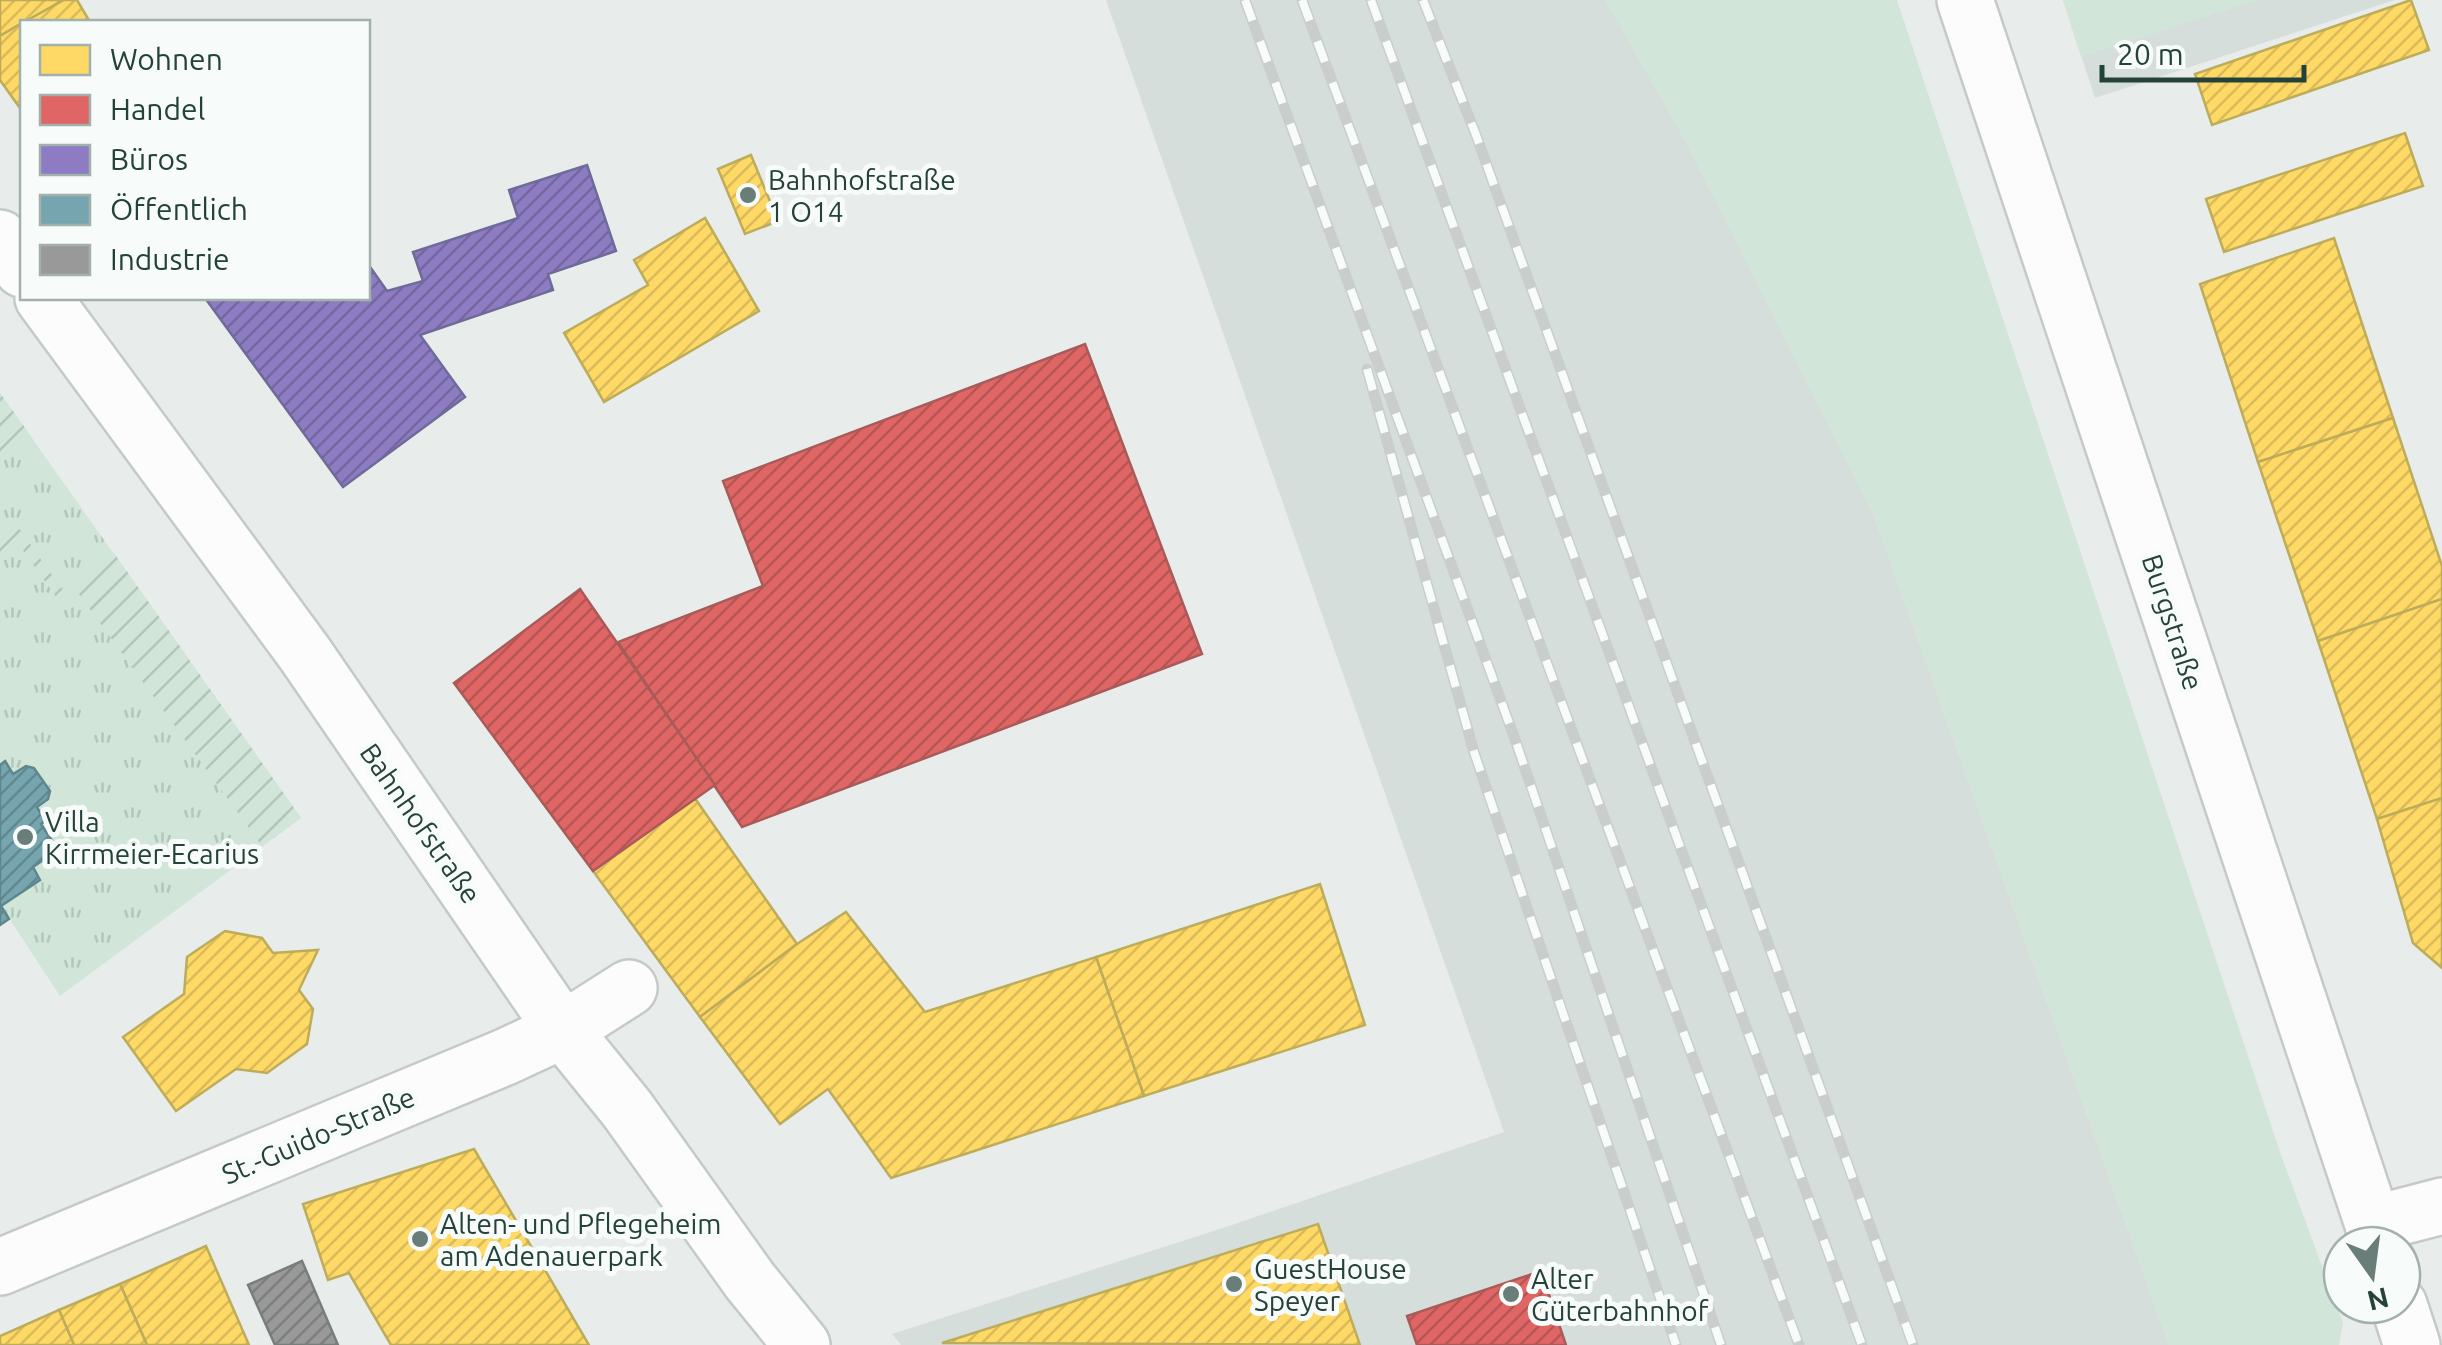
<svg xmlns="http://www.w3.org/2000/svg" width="2442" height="1345" viewBox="0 0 2442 1345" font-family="Ubuntu,sans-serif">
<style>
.built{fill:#d6dedb}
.grass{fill:#d1e6d8}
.park{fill:url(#park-tufts)}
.garden{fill:url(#garden-furrows)}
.homes{fill:url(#homes-hatch);stroke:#bdac59;stroke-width:2.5}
.shops{fill:url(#shops-hatch);stroke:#a85b59;stroke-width:2.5}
.offices{fill:url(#offices-hatch);stroke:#6e6b9a;stroke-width:2.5}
.public{fill:url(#public-hatch);stroke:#5d878c;stroke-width:2.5}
.industry{fill:url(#industry-hatch);stroke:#767f7c;stroke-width:2.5}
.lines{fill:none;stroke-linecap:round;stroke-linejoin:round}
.street-casing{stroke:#c5cac8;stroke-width:60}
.secondary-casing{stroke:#c3cbc8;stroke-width:60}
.street{stroke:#fcfcfc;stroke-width:55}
.secondary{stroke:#fcfcfc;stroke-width:55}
.rail-casing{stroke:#c9cdcc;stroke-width:11}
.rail{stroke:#f7fbf9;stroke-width:8;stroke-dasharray:22;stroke-linecap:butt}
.poi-dot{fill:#697e78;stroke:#f7fbf9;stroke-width:4}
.labels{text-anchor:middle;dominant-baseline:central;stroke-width:10;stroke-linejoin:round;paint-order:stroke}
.poi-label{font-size:28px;fill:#24423a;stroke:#f7fbf9;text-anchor:start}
.street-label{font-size:28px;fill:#24423a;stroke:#f7fbf9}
</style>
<defs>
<pattern id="park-tufts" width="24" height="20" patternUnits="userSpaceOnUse" patternTransform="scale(2.5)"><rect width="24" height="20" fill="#d1e6d8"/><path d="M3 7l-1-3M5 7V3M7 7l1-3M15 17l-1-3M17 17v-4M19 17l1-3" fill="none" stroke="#b3c6ba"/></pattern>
<pattern id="garden-furrows" width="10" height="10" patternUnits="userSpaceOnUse" patternTransform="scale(2.5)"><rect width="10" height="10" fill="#d1e6d8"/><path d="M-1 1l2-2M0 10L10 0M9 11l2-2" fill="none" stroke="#b3c6ba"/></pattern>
<pattern id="homes-hatch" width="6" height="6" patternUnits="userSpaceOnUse" patternTransform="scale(2.5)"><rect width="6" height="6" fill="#ffd966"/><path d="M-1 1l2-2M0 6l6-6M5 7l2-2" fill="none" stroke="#dabb59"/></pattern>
<pattern id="shops-hatch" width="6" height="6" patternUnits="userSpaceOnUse" patternTransform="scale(2.5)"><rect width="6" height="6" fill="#e06666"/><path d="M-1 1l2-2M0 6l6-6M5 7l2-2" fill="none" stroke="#b55655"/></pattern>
<pattern id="offices-hatch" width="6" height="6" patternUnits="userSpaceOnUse" patternTransform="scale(2.5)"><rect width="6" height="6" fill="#8e7cc3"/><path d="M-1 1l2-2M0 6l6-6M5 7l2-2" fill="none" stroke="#74679f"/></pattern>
<pattern id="public-hatch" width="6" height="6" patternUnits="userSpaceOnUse" patternTransform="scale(2.5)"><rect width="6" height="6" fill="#76a5af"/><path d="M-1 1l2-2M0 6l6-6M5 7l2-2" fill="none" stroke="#61888f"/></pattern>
<pattern id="industry-hatch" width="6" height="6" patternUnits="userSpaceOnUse" patternTransform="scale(2.5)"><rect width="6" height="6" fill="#999"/><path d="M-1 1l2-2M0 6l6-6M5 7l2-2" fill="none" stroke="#7d7e7e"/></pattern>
</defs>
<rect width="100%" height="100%" fill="#e8edeb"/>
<!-- built -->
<g class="built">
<path d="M 1106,0 L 1606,0 L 1686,141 L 1873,513 L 2169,1345 L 901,1345 L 892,1334 L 1226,1227 L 1504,1132 Z"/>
<path d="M 2063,0 L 2395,0 L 2095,98 Z"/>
</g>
<!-- grass -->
<g class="grass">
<path d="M 1606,0 L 1897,0 L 2280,1152 L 2343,1323 L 2339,1345 L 2169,1345 L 1873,513 L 1686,141 Z"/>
<path d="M 2063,0 L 2257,0 L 2081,57 Z"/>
</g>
<!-- park -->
<path class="park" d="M 0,393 L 301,818 L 60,996 L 1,906 L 40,880 L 33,867 L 41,824 L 45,820 L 37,807 L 48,799 L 50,790 L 34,768 L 25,766 L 13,774 L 5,762 L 0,765 Z"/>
<!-- garden -->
<g class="garden">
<path d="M 0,393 L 33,439 L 0,462 Z"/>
<path d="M 18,527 L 62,589 L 114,553 L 301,818 L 262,846 L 76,590 L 59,601 L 17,542 L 0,553 L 0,540 Z"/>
</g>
<!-- homes -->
<g class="homes">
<path d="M 0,0 L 64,0 L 0,36 Z"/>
<path d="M 64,0 L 77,0 L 90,22 L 24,22 Z"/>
<path d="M 2411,0 L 2429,50 L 2212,125 L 2195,74 Z"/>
<path d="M 22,23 L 22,111 L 0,80 L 0,36 Z"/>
<path d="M 2405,133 L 2423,186 L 2224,252 L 2206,199 Z"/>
<path d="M 751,155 L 778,221 L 745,234 L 718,169 Z"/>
<path d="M 705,218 L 759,311 L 604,402 L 564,333 L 648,285 L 634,260 Z"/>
<path d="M 2334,238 L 2393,418 L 2258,462 L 2200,284 Z"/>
<path d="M 2393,418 L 2442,566 L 2442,599 L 2318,641 L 2258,462 Z"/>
<path d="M 2442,599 L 2442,798 L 2377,819 L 2318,641 Z"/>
<path d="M 694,797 L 797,944 L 700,1017 L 593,871 Z"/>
<path d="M 2442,798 L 2442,968 L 2413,943 L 2377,819 Z"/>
<path d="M 1320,884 L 1365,1025 L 1144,1096 L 1096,957 Z"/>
<path d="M 846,912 L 925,1012 L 1096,957 L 1144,1096 L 891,1178 L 828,1089 L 780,1124 L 700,1017 L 797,944 Z"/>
<path d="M 225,931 L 262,938 L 273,953 L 318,950 L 299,990 L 313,1009 L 307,1044 L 267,1073 L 236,1069 L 176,1111 L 123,1037 L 184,994 L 187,957 Z"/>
<path d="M 474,1149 L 589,1345 L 391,1345 L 349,1273 L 328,1280 L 303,1204 Z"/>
<path d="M 1318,1224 L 1360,1345 L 942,1343 Z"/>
<path d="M 206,1246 L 249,1345 L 147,1345 L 120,1284 Z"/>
<path d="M 120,1284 L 147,1345 L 74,1345 L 59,1310 Z"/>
<path d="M 59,1310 L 74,1345 L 0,1345 L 0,1336 Z"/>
</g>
<!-- shops -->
<g class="shops">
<path d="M 1085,344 L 1202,654 L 742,827 L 618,642 L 763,586 L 723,481 Z"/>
<path d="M 580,589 L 715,785 L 593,871 L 454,683 Z"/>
<path d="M 1541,1271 L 1566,1345 L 1417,1345 L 1407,1316 Z"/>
</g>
<!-- offices -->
<path class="offices" d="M 587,165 L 616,251 L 548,274 L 553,290 L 420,335 L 465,397 L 343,487 L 205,298 L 368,298 L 368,264 L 387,291 L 423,281 L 413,252 L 518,218 L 509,190 Z"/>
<!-- public -->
<path class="public" d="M 5,761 L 13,774 L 26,766 L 34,768 L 50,791 L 48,799 L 37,807 L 45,821 L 41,824 L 58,850 L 33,867 L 40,880 L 1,906 L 9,919 L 0,925 L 0,765 Z"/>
<!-- industry -->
<path class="industry" d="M 302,1261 L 338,1345 L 275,1345 L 248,1285 Z"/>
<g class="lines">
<!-- street casing -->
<g class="street-casing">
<g id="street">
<path d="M 1965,0 L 2380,1245"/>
<path d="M 2373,1224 L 2442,1206"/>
<path d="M 0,1267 L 505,1057 L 563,1030 L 629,988"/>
<path d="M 2399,1305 L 2412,1345"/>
</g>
</g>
<!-- secondary casing -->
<g class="secondary-casing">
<g id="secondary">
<path d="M 0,238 L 22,269"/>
<path d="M 43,298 L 305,654 L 563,1030 L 627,1109 L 750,1281 L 802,1345"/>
</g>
</g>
<!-- street -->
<use href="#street" class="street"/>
<!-- secondary -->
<use href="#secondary" class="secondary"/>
<!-- rail casing -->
<g class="rail-casing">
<g id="rail">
<path d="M 1245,0 L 1516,742 L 1721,1345"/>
<path d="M 1302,0 L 1799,1345"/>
<path d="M 1371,0 L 1862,1345"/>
<path d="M 1423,0 L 1476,135 L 1913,1345"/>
<path d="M 1367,369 L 1474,752 L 1676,1345"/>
</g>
</g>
<!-- rail -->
<use href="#rail" class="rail"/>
</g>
<!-- markers -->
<g class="poi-dot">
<circle cx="748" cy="195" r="10"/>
<circle cx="25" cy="837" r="10"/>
<circle cx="420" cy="1239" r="10"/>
<circle cx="1234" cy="1284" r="10"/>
<circle cx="1511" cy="1294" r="10"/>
</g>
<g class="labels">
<!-- poi labels -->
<g class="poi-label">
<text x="768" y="179">Bahnhofstraße<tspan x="768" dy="32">1 O14</tspan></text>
<text x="45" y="821">Villa<tspan x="45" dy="32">Kirrmeier-Ecarius</tspan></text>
<text x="440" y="1223">Alten- und Pflegeheim<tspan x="440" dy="32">am Adenauerpark</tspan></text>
<text x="1254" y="1268">GuestHouse<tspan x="1254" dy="32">Speyer</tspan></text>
<text x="1531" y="1278">Alter<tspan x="1531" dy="32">Güterbahnhof</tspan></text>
</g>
<!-- street labels -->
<g class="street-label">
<text transform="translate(2173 622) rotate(72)">Burgstraße</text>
<text transform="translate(421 823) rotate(55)">Bahnhofstraße</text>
<text transform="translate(318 1135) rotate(-23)">St.-Guido-Straße</text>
</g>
</g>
<!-- legend -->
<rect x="20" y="20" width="350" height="280" fill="#f7fbf9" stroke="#a3b1ad" stroke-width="2.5"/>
<rect x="40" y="45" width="50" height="30" fill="#ffd966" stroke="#a3b1ad" stroke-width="2.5"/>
<text x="110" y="70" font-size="30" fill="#24423a">Wohnen</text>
<rect x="40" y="95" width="50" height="30" fill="#e06666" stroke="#a3b1ad" stroke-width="2.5"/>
<text x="110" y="120" font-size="30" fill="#24423a">Handel</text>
<rect x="40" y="145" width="50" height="30" fill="#8e7cc3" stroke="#a3b1ad" stroke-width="2.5"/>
<text x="110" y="170" font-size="30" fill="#24423a">Büros</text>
<rect x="40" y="195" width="50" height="30" fill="#76a5af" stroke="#a3b1ad" stroke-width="2.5"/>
<text x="110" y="220" font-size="30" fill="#24423a">Öffentlich</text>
<rect x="40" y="245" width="50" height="30" fill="#999999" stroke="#a3b1ad" stroke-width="2.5"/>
<text x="110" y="270" font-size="30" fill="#24423a">Industrie</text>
<!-- north arrow -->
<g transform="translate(2372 1275) rotate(166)"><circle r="48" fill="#f7fbf9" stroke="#a3b1ad" stroke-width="2.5"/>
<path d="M0-8L18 38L0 25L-18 38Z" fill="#697e78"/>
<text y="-15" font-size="28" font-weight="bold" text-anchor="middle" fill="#24423a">N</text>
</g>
<!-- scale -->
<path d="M2102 65v15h202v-15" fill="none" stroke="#24423a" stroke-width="5"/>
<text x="2117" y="65" font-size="30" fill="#24423a" stroke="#f7fbf9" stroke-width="8" paint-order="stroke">20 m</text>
</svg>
